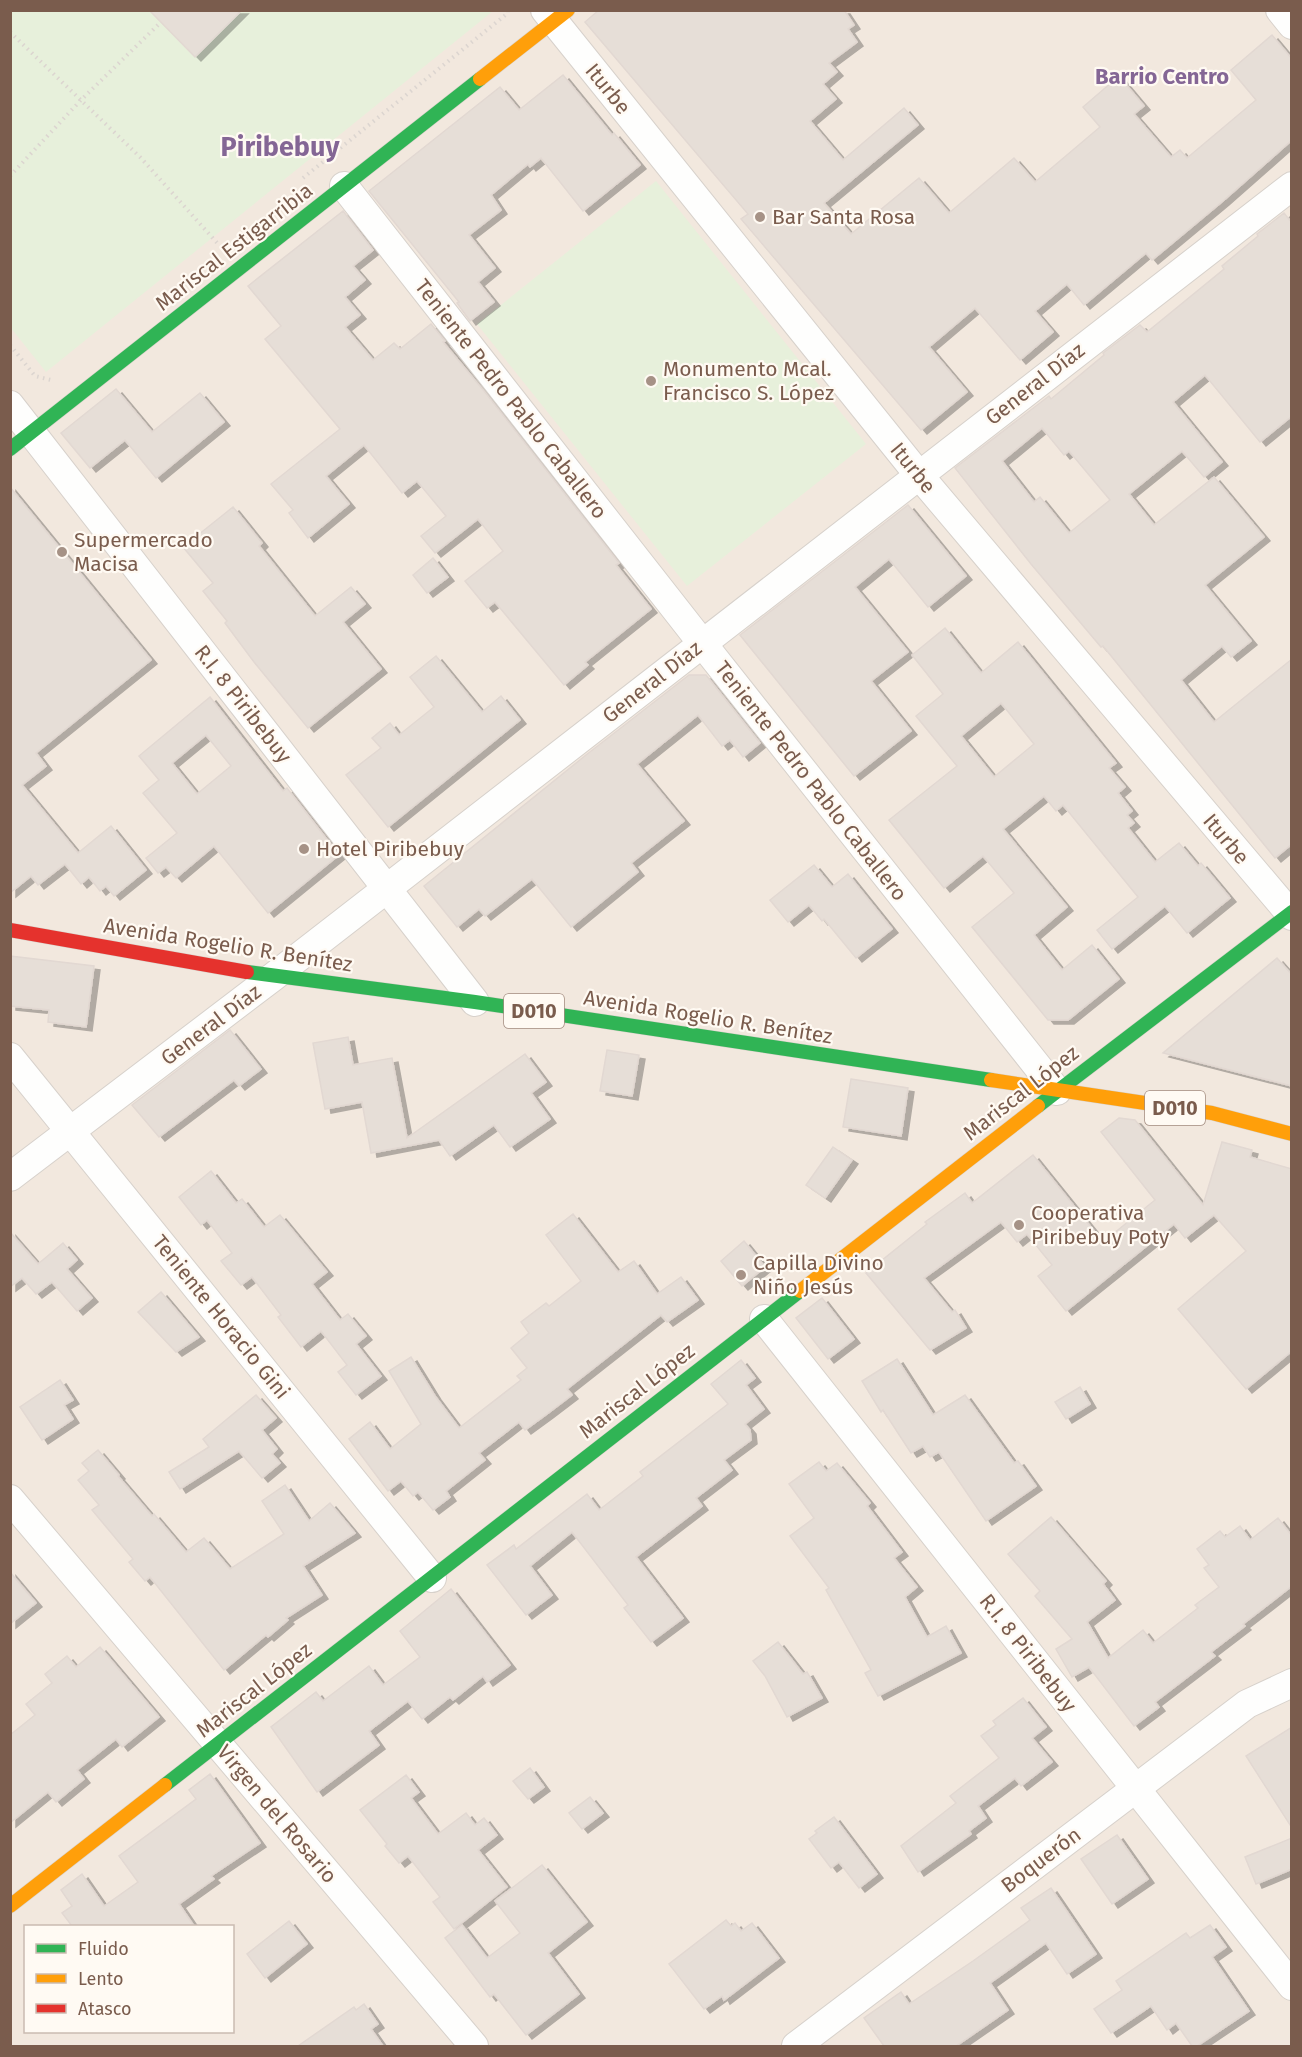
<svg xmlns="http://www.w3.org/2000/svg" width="1302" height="2057" viewBox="0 0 1302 2057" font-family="'Fira Sans',sans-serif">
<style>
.residential{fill:#f2e8de;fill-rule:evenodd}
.green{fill:#e7f0db}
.building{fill:#e6ded7;stroke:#e2d8d2;stroke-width:1.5;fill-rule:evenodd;filter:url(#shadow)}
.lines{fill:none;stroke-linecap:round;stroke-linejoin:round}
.street-casing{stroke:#d7d1cb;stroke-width:30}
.fast-casing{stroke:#d9d2cb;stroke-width:15}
.slow-casing{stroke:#d9d2cb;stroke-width:15}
.jam-casing{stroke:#d9d2cb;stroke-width:15}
.path{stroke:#dcd5d0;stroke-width:4;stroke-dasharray:1.5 4.5;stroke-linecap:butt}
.street{stroke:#fefefd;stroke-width:28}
.fast{stroke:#30b455;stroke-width:14}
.slow{stroke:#ff9f0a;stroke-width:14}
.jam{stroke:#e5322d;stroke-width:14}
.poi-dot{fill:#a69286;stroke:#fffaf3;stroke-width:2}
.labels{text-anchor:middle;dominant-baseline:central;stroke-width:4.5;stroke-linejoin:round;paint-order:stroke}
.shield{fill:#fffaf3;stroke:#a28b7f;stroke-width:1.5}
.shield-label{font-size:20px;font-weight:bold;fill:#7a5c4d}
.street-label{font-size:21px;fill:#7a5c4d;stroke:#fffaf3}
.poi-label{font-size:21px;fill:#7a5c4d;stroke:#fffaf3;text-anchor:start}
.neighbourhood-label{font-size:22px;font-weight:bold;fill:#846695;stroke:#fffaf3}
.district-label{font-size:27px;font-weight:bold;fill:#846695;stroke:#fffaf3}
</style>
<defs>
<filter id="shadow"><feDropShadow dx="6" dy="4" stdDeviation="0" flood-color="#0004"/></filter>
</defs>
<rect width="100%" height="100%" fill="#f9f5f0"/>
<!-- residential -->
<path class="residential" d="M 11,11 L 1291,11 L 1291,2046 L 11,2046 ZM 26,1926 L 232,1926 L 232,2032 L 26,2032 Z"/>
<!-- green -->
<g class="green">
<path d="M 10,11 L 493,11 L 46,372 L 11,328 Z"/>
<path d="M 656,181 L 866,444 L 687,586 L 477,324 Z"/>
</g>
<!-- building -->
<g class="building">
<path d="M 149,10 L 242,10 L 195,57 Z"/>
<path d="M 599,10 L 844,10 L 854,25 L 848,29 L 857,42 L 829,63 L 837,72 L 823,84 L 836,99 L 810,121 L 843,160 L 904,108 L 918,125 L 824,203 L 851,234 L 919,178 L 949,213 L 1014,158 L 1035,182 L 1100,127 L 1083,107 L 1119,76 L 1144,106 L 1134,114 L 1171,157 L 1180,150 L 1187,158 L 1256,100 L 1231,70 L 1272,35 L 1292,59 L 1292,140 L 1223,201 L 1152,260 L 1146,253 L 1084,305 L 1067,284 L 1035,311 L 1053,332 L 1020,360 L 975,308 L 929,347 L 967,392 L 921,430 L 741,219 L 748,214 L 585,22 Z"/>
<path d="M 563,75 L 612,135 L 614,133 L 640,165 L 583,211 L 541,158 L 530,167 L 528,164 L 491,195 L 501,210 L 469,235 L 495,268 L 478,282 L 494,302 L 470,321 L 457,303 L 459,302 L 369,191 L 500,87 L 519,110 Z"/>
<path d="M 343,211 L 373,250 L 353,266 L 365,280 L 345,297 L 360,315 L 345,327 L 373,360 L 394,343 L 400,349 L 431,324 L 445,341 L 443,342 L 484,391 L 619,563 L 616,565 L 651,609 L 585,662 L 588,665 L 564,685 L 495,602 L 487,608 L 465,581 L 503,551 L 478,519 L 435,553 L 421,536 L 446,516 L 417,481 L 402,493 L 364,445 L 326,476 L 349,504 L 308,538 L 289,513 L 293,510 L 271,484 L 340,429 L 265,339 L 281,326 L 248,286 Z"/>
<path d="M 1284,213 L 1292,223 L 1292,416 L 1260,442 L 1205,375 L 1173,402 L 1222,462 L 1204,477 L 1182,451 L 1129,494 L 1154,525 L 1214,477 L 1264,537 L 1205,585 L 1251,641 L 1231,657 L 1222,646 L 1181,680 L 1214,722 L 1292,659 L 1292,844 L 1275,858 L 1103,646 L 1101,647 L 1031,564 L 955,468 L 1049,396 L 1051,399 L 1104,355 L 1103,353 L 1140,325 L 1147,332 L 1224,269 L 1222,266 L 1258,236 L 1257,234 ZM 1042,428 L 1064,455 L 1069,451 L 1110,500 L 1069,533 L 1040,497 L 1034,502 L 1002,461 Z"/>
<path d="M 116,389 L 152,432 L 200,393 L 224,422 L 156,478 L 125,440 L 90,468 L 61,433 Z"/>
<path d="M 10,487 L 151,660 L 36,753 L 46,766 L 22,785 L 78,853 L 111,826 L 146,870 L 114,896 L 106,886 L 100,891 L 89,877 L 81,884 L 65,864 L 38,885 L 31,876 L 10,893 Z"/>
<path d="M 908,505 L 966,576 L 928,607 L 889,559 L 855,587 L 908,652 L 871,681 L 911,731 L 854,776 L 740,635 Z"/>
<path d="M 233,507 L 262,543 L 259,546 L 315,616 L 351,587 L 365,604 L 343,622 L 381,669 L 308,728 L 254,662 L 225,623 L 227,621 L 203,591 L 213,583 L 183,547 Z"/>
<path d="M 433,558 L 448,577 L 427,593 L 413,575 Z"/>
<path d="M 945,628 L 981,673 L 1018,642 L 1116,763 L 1109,768 L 1125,787 L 1118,793 L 1132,811 L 1127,815 L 1134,823 L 1128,828 L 1155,862 L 1179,843 L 1198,866 L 1201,863 L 1230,898 L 1187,933 L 1165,906 L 1112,949 L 1097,930 L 1138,897 L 1063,805 L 1056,811 L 1044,796 L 1003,829 L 1067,907 L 1034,935 L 1062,970 L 1092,945 L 1119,979 L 1068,1020 L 1048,1020 L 972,927 L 1014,893 L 983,856 L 944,888 L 889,820 L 957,766 L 916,716 L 943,694 L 912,655 ZM 1001,703 L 1034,744 L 994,777 L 961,736 Z"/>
<path d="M 436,656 L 482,712 L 501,696 L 520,720 L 388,827 L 346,775 L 381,748 L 372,738 L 390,723 L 399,735 L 434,707 L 410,677 Z"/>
<path d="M 689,675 L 706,675 L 760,743 L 743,757 L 730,740 L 722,746 L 698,715 L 637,764 L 684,821 L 631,863 L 638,872 L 571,927 L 532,879 L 485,916 L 479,909 L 457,927 L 424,886 L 586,755 Z"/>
<path d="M 210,697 L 283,791 L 287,788 L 339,855 L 268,913 L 214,846 L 176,878 L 166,867 L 158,873 L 146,858 L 177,833 L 143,793 L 159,780 L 139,756 ZM 206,735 L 231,766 L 197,794 L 172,763 Z"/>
<path d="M 814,865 L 832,887 L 848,874 L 892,929 L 856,958 L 824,919 L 822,921 L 809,905 L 788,922 L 770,900 Z"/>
<path d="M 10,956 L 94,966 L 86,1027 L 48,1022 L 49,1010 L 10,1006 Z"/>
<path d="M 1277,958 L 1292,975 L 1292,1086 L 1163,1053 Z"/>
<path d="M 230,1030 L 261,1069 L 239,1086 L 234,1080 L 159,1137 L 132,1105 Z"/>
<path d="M 348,1037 L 353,1065 L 392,1058 L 407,1138 L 525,1054 L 546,1082 L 531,1093 L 550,1119 L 510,1147 L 494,1125 L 450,1156 L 439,1140 L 371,1153 L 362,1102 L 325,1109 L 313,1043 Z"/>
<path d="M 607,1050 L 639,1055 L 632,1096 L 600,1091 Z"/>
<path d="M 851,1079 L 908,1088 L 901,1136 L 843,1127 Z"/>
<path d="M 1119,1118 L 1135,1120 L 1203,1205 L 1222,1142 L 1252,1150 L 1250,1157 L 1292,1169 L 1292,1351 L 1246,1389 L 1178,1309 L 1246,1251 L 1214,1215 L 1185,1238 L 1174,1224 L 1066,1311 L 1038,1276 L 1052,1265 L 1027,1234 L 1017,1242 L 1001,1222 L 924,1278 L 952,1312 L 955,1310 L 966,1328 L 930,1350 L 866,1273 L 927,1224 L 925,1222 L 965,1193 L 972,1203 L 1033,1155 L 1103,1242 L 1155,1200 L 1101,1132 Z"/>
<path d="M 833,1147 L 852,1160 L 825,1198 L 806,1185 Z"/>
<path d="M 211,1171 L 236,1203 L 242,1199 L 264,1227 L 280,1215 L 327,1272 L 312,1284 L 340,1320 L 348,1314 L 366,1336 L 356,1344 L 381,1376 L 356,1395 L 338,1372 L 347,1365 L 321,1331 L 301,1347 L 278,1317 L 281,1315 L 252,1277 L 241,1285 L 221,1261 L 232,1253 L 207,1220 L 201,1225 L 179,1197 Z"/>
<path d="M 573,1214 L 618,1272 L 634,1261 L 657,1294 L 681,1277 L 698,1300 L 667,1322 L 661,1315 L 567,1389 L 572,1395 L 547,1414 L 525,1430 L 519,1422 L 479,1453 L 485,1460 L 446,1491 L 450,1497 L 433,1510 L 418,1492 L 413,1496 L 401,1481 L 388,1491 L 349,1439 L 370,1422 L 390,1449 L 421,1424 L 389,1371 L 411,1357 L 435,1396 L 459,1428 L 521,1380 L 517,1376 L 527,1368 L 511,1348 L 529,1333 L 521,1322 L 546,1303 L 549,1306 L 581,1281 L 546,1235 Z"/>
<path d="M 10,1232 L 38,1264 L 63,1243 L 77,1260 L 67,1269 L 92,1298 L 77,1311 L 52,1282 L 36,1294 L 22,1278 L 10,1287 Z"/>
<path d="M 744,1241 L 765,1267 L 742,1286 L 721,1261 Z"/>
<path d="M 161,1292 L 199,1337 L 176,1352 L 138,1312 Z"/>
<path d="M 822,1298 L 854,1339 L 828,1359 L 796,1318 Z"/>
<path d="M 897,1359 L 933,1415 L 965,1395 L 1014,1463 L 1018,1461 L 1036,1486 L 986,1521 L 939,1452 L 930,1457 L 923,1446 L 911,1453 L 883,1410 L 881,1412 L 862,1381 Z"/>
<path d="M 741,1360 L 755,1378 L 746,1385 L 764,1409 L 745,1424 L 750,1430 L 751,1440 L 724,1460 L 732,1470 L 696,1498 L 702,1506 L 636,1557 L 683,1618 L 651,1642 L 624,1608 L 628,1605 L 572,1532 L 530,1566 L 552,1595 L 526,1615 L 487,1565 L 514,1545 L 516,1549 L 587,1494 L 599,1510 L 643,1476 L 640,1472 L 728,1404 L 711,1384 Z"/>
<path d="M 60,1380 L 73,1400 L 64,1405 L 73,1419 L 42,1440 L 20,1407 Z"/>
<path d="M 1080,1387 L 1090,1404 L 1066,1419 L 1055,1402 Z"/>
<path d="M 256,1395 L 276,1418 L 262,1430 L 277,1449 L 272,1454 L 280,1463 L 262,1478 L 239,1451 L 180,1489 L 169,1472 L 209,1447 L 203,1439 Z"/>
<path d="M 98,1450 L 119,1475 L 118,1476 L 152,1516 L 154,1514 L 186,1552 L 204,1538 L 230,1569 L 284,1534 L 262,1501 L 285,1485 L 309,1521 L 330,1503 L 355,1533 L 303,1566 L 322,1595 L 286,1618 L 288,1620 L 268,1637 L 266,1635 L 224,1670 L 150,1577 L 145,1581 L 129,1562 L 133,1559 L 92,1510 L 99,1505 L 78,1480 L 89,1471 L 82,1463 Z"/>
<path d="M 819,1462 L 826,1471 L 837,1463 L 870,1503 L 867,1506 L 902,1552 L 894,1558 L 917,1587 L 905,1597 L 927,1637 L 946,1626 L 961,1653 L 878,1696 L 865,1673 L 871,1670 L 826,1590 L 829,1588 L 790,1536 L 814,1518 L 789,1484 Z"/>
<path d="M 1051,1517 L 1106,1581 L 1103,1584 L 1115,1600 L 1087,1622 L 1108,1658 L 1143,1630 L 1153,1643 L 1198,1608 L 1195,1605 L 1219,1587 L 1204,1568 L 1209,1565 L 1197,1549 L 1220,1531 L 1225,1537 L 1240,1526 L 1250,1540 L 1278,1518 L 1292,1536 L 1292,1586 L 1243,1624 L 1245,1626 L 1211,1652 L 1215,1656 L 1155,1702 L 1159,1707 L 1134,1726 L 1089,1667 L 1072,1677 L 1056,1649 L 1072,1639 L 1035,1596 L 1040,1591 L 1008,1554 Z"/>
<path d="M 10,1572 L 36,1603 L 10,1624 Z"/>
<path d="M 451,1589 L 510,1665 L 487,1682 L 483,1676 L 453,1700 L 450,1697 L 422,1719 L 408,1701 L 369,1731 L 379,1745 L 317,1792 L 271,1727 L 316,1692 L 323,1701 L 369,1666 L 383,1685 L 420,1657 L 400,1631 Z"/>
<path d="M 778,1642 L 803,1674 L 807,1672 L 822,1698 L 787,1717 L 765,1676 L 753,1661 Z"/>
<path d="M 100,1647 L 159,1717 L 122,1747 L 116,1739 L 77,1770 L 84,1779 L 56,1802 L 48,1792 L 10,1823 L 10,1735 L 35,1715 L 26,1704 L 52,1683 L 45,1674 L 67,1656 L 76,1667 Z"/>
<path d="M 1023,1698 L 1046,1727 L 1032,1738 L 1052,1762 L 1021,1786 L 1015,1778 L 978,1806 L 986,1818 L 969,1831 L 971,1834 L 918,1872 L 901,1846 L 956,1803 L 950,1796 L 999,1758 L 981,1736 L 996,1725 L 993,1721 Z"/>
<path d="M 1292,1727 L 1292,1828 L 1246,1756 Z"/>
<path d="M 530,1768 L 544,1787 L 528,1799 L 513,1781 Z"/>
<path d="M 210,1774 L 260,1843 L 211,1876 L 214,1879 L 179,1904 L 194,1926 L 72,1926 L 62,1913 L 72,1906 L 61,1890 L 82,1874 L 104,1906 L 138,1882 L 119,1856 L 196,1799 L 189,1790 Z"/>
<path d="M 406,1775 L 419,1792 L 411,1798 L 438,1834 L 466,1813 L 475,1825 L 484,1818 L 497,1835 L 478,1850 L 507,1887 L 454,1929 L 433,1902 L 440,1897 L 408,1856 L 399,1863 L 385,1846 L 387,1844 L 360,1810 Z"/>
<path d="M 590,1797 L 603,1813 L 582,1829 L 569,1813 Z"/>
<path d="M 834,1817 L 877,1874 L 859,1888 L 839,1862 L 831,1868 L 809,1839 L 817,1833 L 815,1831 Z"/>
<path d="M 1117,1835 L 1148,1879 L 1112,1904 L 1081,1859 Z"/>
<path d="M 1292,1838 L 1292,1869 L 1256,1884 L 1245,1857 Z"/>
<path d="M 542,1865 L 587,1922 L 548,1953 L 579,1994 L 526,2035 L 494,1994 L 490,1997 L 445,1938 L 462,1925 L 487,1958 L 520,1933 L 495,1901 Z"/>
<path d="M 1051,1888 L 1096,1954 L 1067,1974 L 1046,1943 L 990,1983 L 1008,2010 L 956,2046 L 884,2046 L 864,2018 L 901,1992 L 909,2004 L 973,1961 L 1030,1920 L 1021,1908 Z"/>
<path d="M 726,1920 L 731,1926 L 735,1923 L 741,1931 L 752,1923 L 779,1958 L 724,2000 L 722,1996 L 704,2009 L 669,1964 Z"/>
<path d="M 289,1921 L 307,1944 L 265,1978 L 247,1954 Z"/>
<path d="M 1210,1925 L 1226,1947 L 1212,1957 L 1249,2011 L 1197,2046 L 1192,2046 L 1176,2023 L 1167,2030 L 1151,2006 L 1111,2033 L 1094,2009 L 1122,1990 L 1116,1981 L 1186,1933 L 1190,1938 Z"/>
<path d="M 364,2004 L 378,2024 L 371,2029 L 383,2046 L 298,2046 L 354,2007 L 356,2010 Z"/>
</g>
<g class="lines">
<!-- street casing -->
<g class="street-casing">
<g id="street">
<path d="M 545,10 L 918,474 L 1292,916"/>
<path d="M 1280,10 L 1292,25"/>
<path d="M 344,186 L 702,643 L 1057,1091"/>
<path d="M 10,405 L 475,1002"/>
<path d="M 10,1057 L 432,1578"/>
<path d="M 10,1177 L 273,977 L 1292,186"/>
<path d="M 764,1319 L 1292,1986"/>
<path d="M 10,1499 L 474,2046"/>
<path d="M 796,2046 L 1247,1704 L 1292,1683"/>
</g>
</g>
<!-- fast casing -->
<g class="fast-casing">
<g id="fast">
<path d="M 10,449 L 480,79"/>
<path d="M 247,972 L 475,1002 L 991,1080"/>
<path d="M 1038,1106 L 1292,912"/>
<path d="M 165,1785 L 800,1291"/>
</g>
</g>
<!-- slow casing -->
<g class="slow-casing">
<g id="slow">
<path d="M 480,79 L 568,10"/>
<path d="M 991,1080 L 1212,1113 L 1292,1134"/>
<path d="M 800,1291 L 1038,1106"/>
<path d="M 10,1906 L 165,1785"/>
</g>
</g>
<!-- jam casing -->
<g class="jam-casing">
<path id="jam" d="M 10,930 L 247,972"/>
</g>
<!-- path -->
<g class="path">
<path d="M 10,32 L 140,157 L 219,245"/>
<path d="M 10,176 L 81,100 L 160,23"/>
<path d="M 303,178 L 508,13 L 508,10"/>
<path d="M 10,345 L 35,376 L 51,380"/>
</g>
<!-- street -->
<use href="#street" class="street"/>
<!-- fast -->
<use href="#fast" class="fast"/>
<!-- slow -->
<use href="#slow" class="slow"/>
<!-- jam -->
<use href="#jam" class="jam"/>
</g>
<!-- markers -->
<g class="poi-dot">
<circle cx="760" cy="217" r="6"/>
<circle cx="651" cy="381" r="6"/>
<circle cx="62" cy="552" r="6"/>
<circle cx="304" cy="849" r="6"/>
<circle cx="1019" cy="1225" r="6"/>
<circle cx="741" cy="1275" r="6"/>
</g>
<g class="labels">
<!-- shield labels -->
<g class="shield">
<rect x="504" y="994" width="60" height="34" rx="4.5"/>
<rect x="1145" y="1091" width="60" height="34" rx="4.5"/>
</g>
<g class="shield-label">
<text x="534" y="1011">D010</text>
<text x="1175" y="1108">D010</text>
</g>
<!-- street labels -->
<g class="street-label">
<text transform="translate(608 89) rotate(51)">Iturbe</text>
<text transform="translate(234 247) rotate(-38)">Mariscal Estigarribia</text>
<text transform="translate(1035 384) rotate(-38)">General Díaz</text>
<text transform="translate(511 399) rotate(52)">Teniente Pedro Pablo Caballero</text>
<text transform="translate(913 468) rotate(51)">Iturbe</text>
<text transform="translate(652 682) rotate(-38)">General Díaz</text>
<text transform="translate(243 704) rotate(52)">R.I. 8 Piribebuy</text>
<text transform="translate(811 781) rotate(52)">Teniente Pedro Pablo Caballero</text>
<text transform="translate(1226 839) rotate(50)">Iturbe</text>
<text transform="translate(228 945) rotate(9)">Avenida Rogelio R. Benítez</text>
<text transform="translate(708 1017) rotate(9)">Avenida Rogelio R. Benítez</text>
<text transform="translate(211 1025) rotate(-37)">General Díaz</text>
<text transform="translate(1021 1093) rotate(-38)">Mariscal López</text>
<text transform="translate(221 1317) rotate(51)">Teniente Horacio Gini</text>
<text transform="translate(637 1391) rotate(-38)">Mariscal López</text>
<text transform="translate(1028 1653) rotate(52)">R.I. 8 Piribebuy</text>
<text transform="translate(254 1690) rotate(-38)">Mariscal López</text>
<text transform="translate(277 1814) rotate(50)">Virgen del Rosario</text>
<text transform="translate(1041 1860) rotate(-37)">Boquerón</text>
</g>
<!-- poi labels -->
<g class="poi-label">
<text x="772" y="217">Bar Santa Rosa</text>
<text x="663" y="369">Monumento Mcal.<tspan x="663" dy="24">Francisco S. López</tspan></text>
<text x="74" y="540">Supermercado<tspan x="74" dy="24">Macisa</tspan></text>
<text x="316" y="849">Hotel Piribebuy</text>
<text x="1031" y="1213">Cooperativa<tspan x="1031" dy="24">Piribebuy Poty</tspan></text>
<text x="753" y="1263">Capilla Divino<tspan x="753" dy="24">Niño Jesús</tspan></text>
</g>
<!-- neighbourhood labels -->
<g class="neighbourhood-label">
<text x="1162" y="76">Barrio Centro</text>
</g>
<!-- district labels -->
<g class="district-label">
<text x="280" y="147">Piribebuy</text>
</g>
</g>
<!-- border -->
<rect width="1302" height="2057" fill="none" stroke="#7a5c4d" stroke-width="24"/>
<!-- legend -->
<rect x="24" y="1925" width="210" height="108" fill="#fffaf3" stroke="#cabbb1" stroke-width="1.5"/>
<rect x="36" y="1944" width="30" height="9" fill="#30b455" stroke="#cabbb1" stroke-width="1.5"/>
<text x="78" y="1955" font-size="18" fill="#7a5c4d">Fluido</text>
<rect x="36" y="1974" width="30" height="9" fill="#ff9f0a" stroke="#cabbb1" stroke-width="1.5"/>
<text x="78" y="1985" font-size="18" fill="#7a5c4d">Lento</text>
<rect x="36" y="2004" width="30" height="9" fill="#e5322d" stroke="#cabbb1" stroke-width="1.5"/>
<text x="78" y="2015" font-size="18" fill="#7a5c4d">Atasco</text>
</svg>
